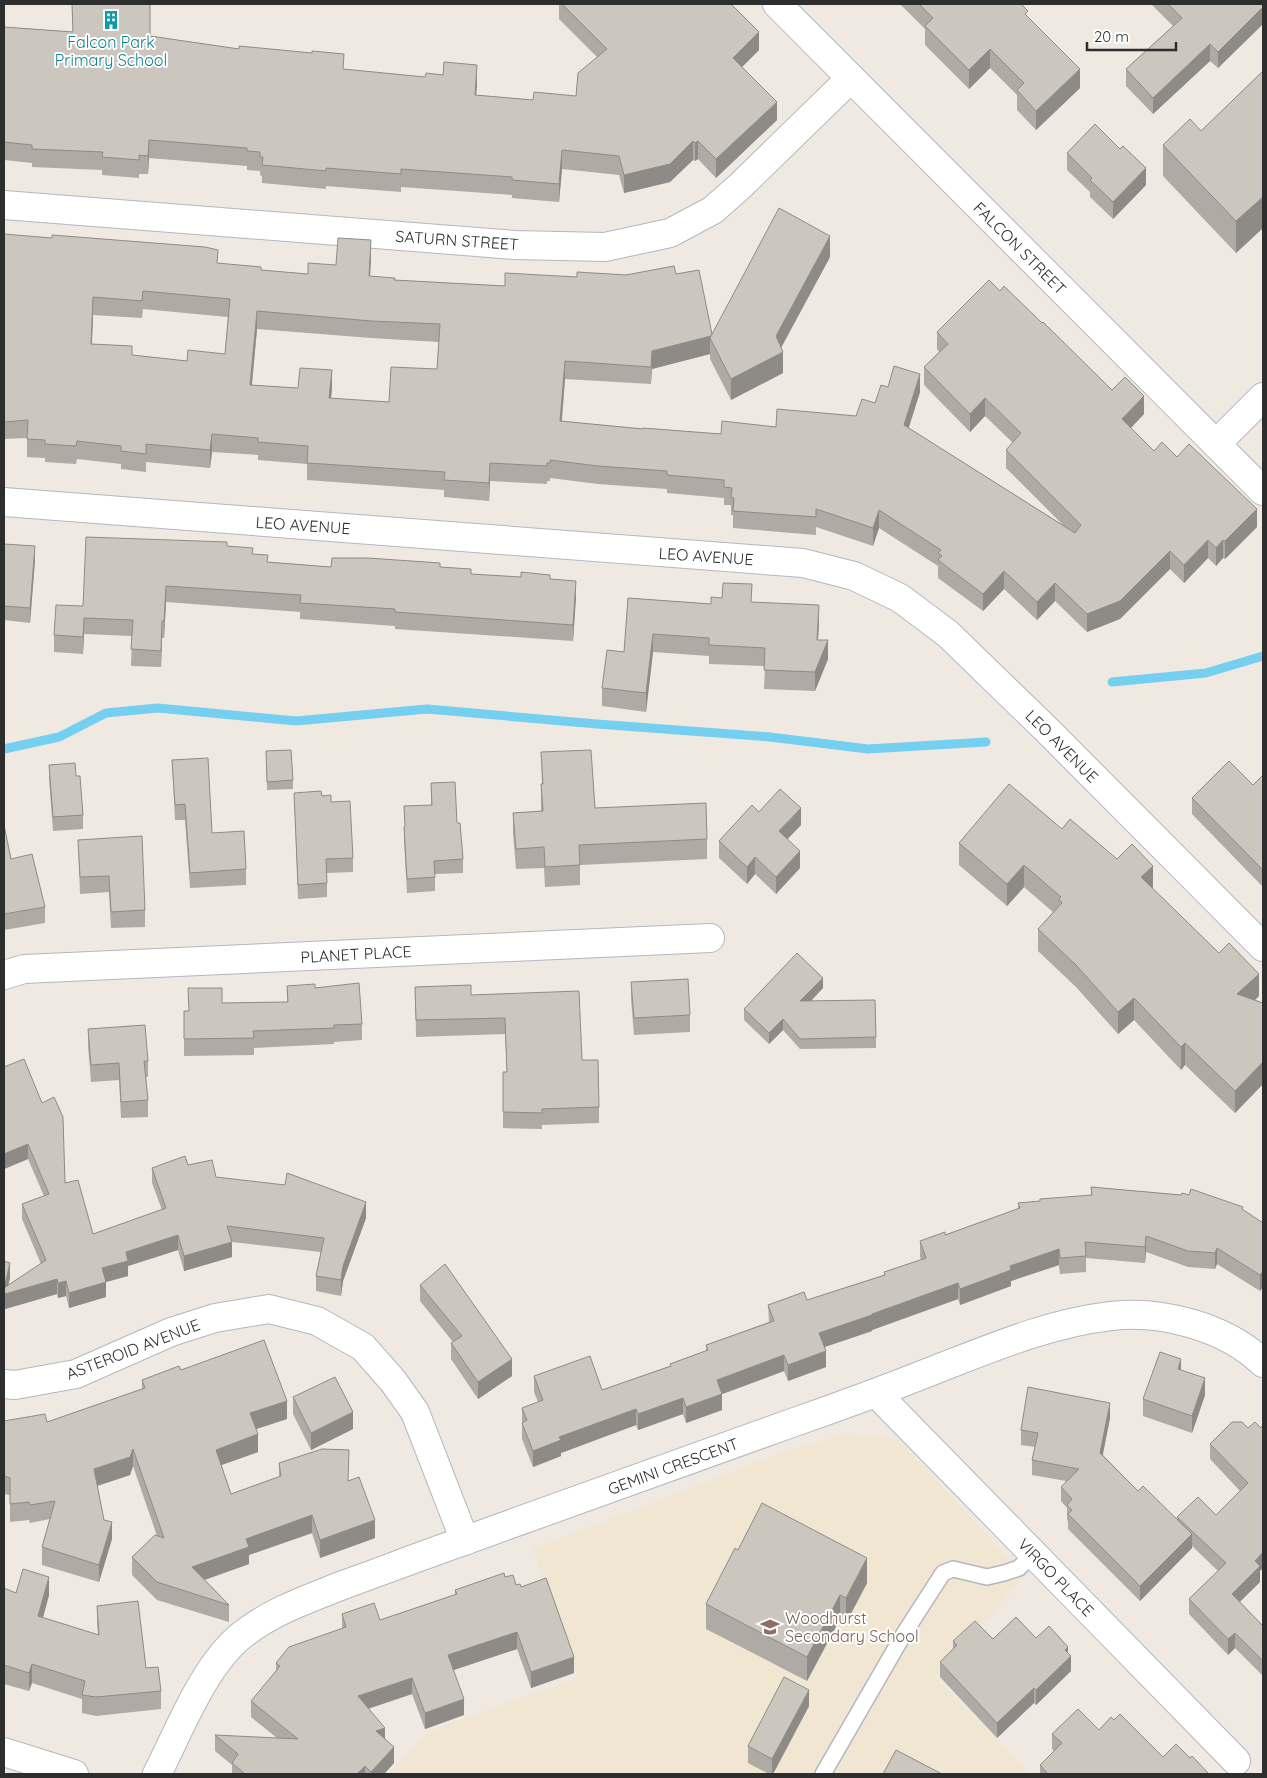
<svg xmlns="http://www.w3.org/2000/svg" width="1267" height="1778" viewBox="0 0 1267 1778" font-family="Quicksand,sans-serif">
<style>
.education{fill:#f0e6d1}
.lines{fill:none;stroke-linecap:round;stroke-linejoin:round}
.stream{stroke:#75cff0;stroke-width:9}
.service-casing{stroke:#b4b7c1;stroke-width:18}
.minor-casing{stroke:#b4b7c1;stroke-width:30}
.service{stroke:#fff;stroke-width:15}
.minor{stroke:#fff;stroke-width:28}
.wall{fill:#afaba4;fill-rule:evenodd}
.shaded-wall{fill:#8e8b86}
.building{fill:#cbc7bf;stroke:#8e8b86;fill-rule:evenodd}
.labels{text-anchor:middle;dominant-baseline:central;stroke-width:4;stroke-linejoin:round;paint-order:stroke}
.culture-label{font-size:16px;fill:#0d838f;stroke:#fff}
.street-label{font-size:16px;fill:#2e2e2e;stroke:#fff}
.education-label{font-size:16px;fill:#785e54;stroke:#fff;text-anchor:start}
</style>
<rect width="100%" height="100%" fill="#efe9e1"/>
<!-- education -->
<path class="education" d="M 846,1434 L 898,1440 L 1025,1576 L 934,1677 L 1031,1774 L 389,1774 L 429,1732 L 578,1677 L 533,1549 L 787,1451 Z"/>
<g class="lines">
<!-- stream -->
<g class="stream">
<path d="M 1112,682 L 1206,673 L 1263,656"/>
<path d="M 4,749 L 59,737 L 106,713 L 158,708 L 296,721 L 427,709 L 597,724 L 770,737 L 868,749 L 986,742"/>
</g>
<!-- service casing -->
<g class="service-casing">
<path id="service" d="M 823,1774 L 905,1632 L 943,1573 L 953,1569 L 987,1577 L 1004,1573 L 1019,1568 L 1033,1553"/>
</g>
<!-- minor casing -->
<g class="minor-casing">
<g id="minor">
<path d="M 777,4 L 1263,491"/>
<path d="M 4,205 L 515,245 L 605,247 L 670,233 L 713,210 L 739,187 L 851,78"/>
<path d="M 1216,444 L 1263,397"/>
<path d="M 4,502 L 803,563 L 854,576 L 900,598 L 948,634 L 1047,730 L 1263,947"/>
<path d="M 4,975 L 24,969 L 710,938"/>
<path d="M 4,1384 L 15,1385 L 76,1374 L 171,1332 L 215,1318 L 269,1309 L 317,1321 L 363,1347 L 393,1381 L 415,1412 L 465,1541"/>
<path d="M 876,1393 L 1236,1761"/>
<path d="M 4,1752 L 74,1774"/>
<path d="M 157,1774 C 179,1731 204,1665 242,1635 C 272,1611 308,1599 343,1585 C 377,1573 410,1560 444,1548 C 559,1507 674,1466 789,1424 C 838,1407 887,1389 937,1369 C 994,1347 1050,1323 1111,1316 C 1162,1310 1226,1327 1263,1363"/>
</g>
</g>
<!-- service -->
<use href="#service" class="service"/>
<!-- minor -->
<use href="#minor" class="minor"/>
</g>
<!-- wall -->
<g class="wall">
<path d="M 72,4 L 150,4 L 150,36 L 344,69 L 477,83 L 476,95 L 533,100 L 576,96 L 597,57 L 559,19 L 559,4 L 731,4 L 759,50 L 742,67 L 777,120 L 716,178 L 698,159 L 695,161 L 693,160 L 670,182 L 624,193 L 619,175 L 562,169 L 559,202 L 512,198 L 512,195 L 401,187 L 401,192 L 326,186 L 326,189 L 262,183 L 262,176 L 260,175 L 260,171 L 247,170 L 247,166 L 149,158 L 148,174 L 139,174 L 139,178 L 102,175 L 102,170 L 32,167 L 32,163 L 4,160 L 4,27 L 73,32 Z"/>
<path d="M 900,4 L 1021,4 L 1028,18 L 1080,88 L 1036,130 L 1017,110 L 1017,95 L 990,68 L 969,89 L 925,45 L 925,29 Z"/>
<path d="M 1151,4 L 1263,4 L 1263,24 L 1218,68 L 1210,61 L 1153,114 L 1126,86 L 1126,69 L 1173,26 Z"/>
<path d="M 1263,71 L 1263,229 L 1263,228 L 1236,253 L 1163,176 L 1163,145 L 1201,131 Z"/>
<path d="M 1067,153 L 1146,185 L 1113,219 L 1090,197 L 1090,192 L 1067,170 Z"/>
<path d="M 4,234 L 218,263 L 261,270 L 308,274 L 336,265 L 371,258 L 370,277 L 395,280 L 505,286 L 577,277 L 626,275 L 676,274 L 712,334 L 830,257 L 781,348 L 783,373 L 731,400 L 710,359 L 710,354 L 652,369 L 651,384 L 565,379 L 562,421 L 643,429 L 721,434 L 856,416 L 875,403 L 888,387 L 920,392 L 908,428 L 1063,525 L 1006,468 L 1006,450 L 1013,443 L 985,416 L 970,432 L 924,385 L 924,367 L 939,352 L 937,349 L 937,332 L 1000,291 L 1042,323 L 1112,390 L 1144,414 L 1131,428 L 1154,451 L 1177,457 L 1257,527 L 1225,559 L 1223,558 L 1216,566 L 1208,558 L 1184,583 L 1170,569 L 1120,619 L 1087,632 L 1055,601 L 1037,620 L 1004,589 L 983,611 L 938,578 L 938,566 L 879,528 L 873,546 L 816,527 L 816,535 L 733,528 L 733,515 L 731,515 L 731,505 L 724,505 L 724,498 L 667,493 L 667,489 L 598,484 L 550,478 L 550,481 L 547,481 L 547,484 L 490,481 L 489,501 L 444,497 L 444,490 L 307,480 L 307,464 L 258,460 L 258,455 L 212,452 L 210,468 L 146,462 L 146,472 L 121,469 L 121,464 L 77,459 L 76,464 L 45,462 L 45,458 L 27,457 L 27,438 L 4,439 ZM 143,309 L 228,317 L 225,354 L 187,361 L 132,355 L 92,344 L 93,315 L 142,318 ZM 257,329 L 371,338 L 439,342 L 437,369 L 389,402 L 331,399 L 332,388 L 298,388 L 252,385 Z"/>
<path d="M 4,544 L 35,560 L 30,623 L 4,620 Z"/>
<path d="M 227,546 L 253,554 L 268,562 L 331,567 L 440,567 L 471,574 L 550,579 L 576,597 L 573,641 L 395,629 L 395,626 L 300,619 L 300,612 L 166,602 L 164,638 L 162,638 L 161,667 L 131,666 L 132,636 L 84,634 L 83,654 L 54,652 L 54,635 L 83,606 Z"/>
<path d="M 628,598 L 711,604 L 752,602 L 819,623 L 818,640 L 828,659 L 815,691 L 764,689 L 765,666 L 709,664 L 709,656 L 653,652 L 646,712 L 602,706 L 602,688 L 624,652 Z"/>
<path d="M 266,751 L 293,780 L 293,789 L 267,790 Z"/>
<path d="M 541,752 L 595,808 L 707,839 L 707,859 L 580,865 L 580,885 L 545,887 L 544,868 L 516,869 L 513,833 L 513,813 L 541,811 L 541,784 L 542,784 Z"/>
<path d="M 172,760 L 212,833 L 246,869 L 246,885 L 190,888 L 185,820 L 175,820 Z"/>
<path d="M 49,765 L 76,776 L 83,815 L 83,829 L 53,831 L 49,779 Z"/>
<path d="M 1263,775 L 1263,887 L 1192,814 L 1192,798 L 1253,785 Z"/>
<path d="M 431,783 L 457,823 L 463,859 L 463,873 L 435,874 L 435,891 L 407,893 L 404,840 L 404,827 L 405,826 L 404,806 L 431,805 Z"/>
<path d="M 294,793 L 322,796 L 331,802 L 353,858 L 353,872 L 327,873 L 327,897 L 298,899 Z"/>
<path d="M 759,812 L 801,825 L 787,839 L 800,868 L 776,894 L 755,874 L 747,884 L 719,858 L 719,841 Z"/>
<path d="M 4,825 L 11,859 L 45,907 L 45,923 L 4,930 Z"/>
<path d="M 1062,829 L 1153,888 L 1153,889 L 1259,996 L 1255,1000 L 1263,1003 L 1263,1084 L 1235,1113 L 1185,1065 L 1181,1070 L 1134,1020 L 1118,1034 L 1076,987 L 1038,951 L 1038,929 L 1053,912 L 1024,887 L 1007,906 L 959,865 L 959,843 Z"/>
<path d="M 78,840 L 145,910 L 145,927 L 111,928 L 109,892 L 80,894 Z"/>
<path d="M 631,982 L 690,1015 L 690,1032 L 634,1035 L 631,999 Z"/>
<path d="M 287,986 L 315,988 L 362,1024 L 362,1040 L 334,1042 L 334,1044 L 254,1048 L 254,1055 L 184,1056 L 184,1011 L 188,1011 L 222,1003 L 287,1002 Z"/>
<path d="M 415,987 L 471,995 L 582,1060 L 599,1107 L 599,1123 L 542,1125 L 542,1129 L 503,1128 L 503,1072 L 507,1072 L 505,1034 L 416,1037 Z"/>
<path d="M 823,988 L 811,1001 L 876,1037 L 876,1048 L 800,1049 L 783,1030 L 769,1044 L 744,1020 L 744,1009 Z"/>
<path d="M 88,1029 L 148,1061 L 148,1077 L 146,1077 L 148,1100 L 148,1117 L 121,1118 L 119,1080 L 91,1082 L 88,1046 Z"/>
<path d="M 4,1067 L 93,1234 L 162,1210 L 152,1183 L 152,1168 L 188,1165 L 216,1177 L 366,1218 L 343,1281 L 341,1296 L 316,1291 L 316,1276 L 321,1252 L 232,1242 L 232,1257 L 184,1271 L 178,1250 L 128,1266 L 128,1276 L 106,1282 L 106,1297 L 69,1308 L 66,1296 L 58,1298 L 57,1294 L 5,1309 L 4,1307 L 4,1261 L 10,1278 L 8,1285 L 41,1264 L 22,1219 L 22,1204 L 44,1196 L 28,1159 L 4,1169 Z"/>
<path d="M 1091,1187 L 1181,1195 L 1189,1195 L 1243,1210 L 1263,1223 L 1260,1291 L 1217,1264 L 1215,1269 L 1188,1267 L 1146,1252 L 1145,1263 L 1086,1258 L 1086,1272 L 1060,1274 L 1059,1265 L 1011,1281 L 1011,1286 L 960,1305 L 958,1299 L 872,1330 L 872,1331 L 824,1347 L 826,1367 L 788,1381 L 784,1371 L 722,1394 L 722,1410 L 686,1423 L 683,1414 L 638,1430 L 636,1425 L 561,1453 L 561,1456 L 533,1467 L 522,1439 L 522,1408 L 538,1402 L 534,1392 L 534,1376 L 602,1390 L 670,1366 L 670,1364 L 706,1351 L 706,1345 L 769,1322 L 768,1305 L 807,1300 L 884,1275 L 884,1272 L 921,1260 L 920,1256 L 920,1241 L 945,1235 L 1018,1209 L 1018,1203 L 1040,1201 L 1091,1195 Z"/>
<path d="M 420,1285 L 512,1376 L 478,1399 L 451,1359 L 451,1343 L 453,1342 L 420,1301 Z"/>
<path d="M 181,1370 L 287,1419 L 256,1429 L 258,1452 L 221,1465 L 231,1494 L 279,1477 L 279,1463 L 349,1481 L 375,1538 L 320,1558 L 312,1533 L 249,1555 L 249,1564 L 205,1580 L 229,1605 L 229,1622 L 157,1600 L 132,1575 L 132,1557 L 157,1536 L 133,1466 L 130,1475 L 97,1486 L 104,1520 L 112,1539 L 99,1582 L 42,1565 L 42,1547 L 50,1519 L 30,1523 L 29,1520 L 10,1522 L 10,1495 L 4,1494 L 4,1421 L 47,1422 L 142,1389 L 142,1380 Z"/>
<path d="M 1181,1370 L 1205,1395 L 1192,1433 L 1143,1416 L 1143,1399 Z"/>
<path d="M 293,1397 L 353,1429 L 311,1450 L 293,1414 Z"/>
<path d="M 1110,1418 L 1103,1455 L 1138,1491 L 1177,1519 L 1177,1517 L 1216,1515 L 1240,1491 L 1210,1459 L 1210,1444 L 1242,1422 L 1260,1571 L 1260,1582 L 1240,1602 L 1263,1626 L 1263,1676 L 1235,1648 L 1228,1655 L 1189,1614 L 1189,1599 L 1218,1571 L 1192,1546 L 1192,1548 L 1140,1601 L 1068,1529 L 1068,1521 L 1067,1520 L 1067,1508 L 1061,1501 L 1061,1487 L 1066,1481 L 1032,1475 L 1032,1460 L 1035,1447 L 1021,1445 L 1021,1430 Z"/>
<path d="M 738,1550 L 867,1583 L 846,1623 L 840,1619 L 807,1681 L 706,1629 L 706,1604 Z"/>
<path d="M 505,1577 L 516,1585 L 574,1673 L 531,1688 L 517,1649 L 453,1670 L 464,1715 L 425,1729 L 412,1694 L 368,1709 L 385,1738 L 394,1763 L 384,1774 L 232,1774 L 232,1765 L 215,1751 L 215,1735 L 277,1738 L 251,1717 L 251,1701 L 276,1671 L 276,1663 L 342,1628 L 342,1614 L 380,1620 L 455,1595 L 455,1590 Z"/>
<path d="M 4,1588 L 16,1593 L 49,1595 L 43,1618 L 98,1635 L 97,1624 L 97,1606 L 146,1668 L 161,1691 L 161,1709 L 96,1716 L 82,1713 L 82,1699 L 32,1683 L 29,1691 L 4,1684 Z"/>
<path d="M 1036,1638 L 1068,1653 L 1071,1671 L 1036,1705 L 1034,1703 L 997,1738 L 940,1677 L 940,1662 L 953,1649 L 953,1641 L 993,1639 Z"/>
<path d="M 809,1706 L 773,1774 L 769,1774 L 748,1763 L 748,1746 Z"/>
<path d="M 1114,1720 L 1163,1757 L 1190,1758 L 1209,1774 L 1040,1774 L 1040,1765 L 1054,1751 L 1052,1749 L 1052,1734 L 1099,1730 Z"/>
</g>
<!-- shaded-wall -->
<g class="shaded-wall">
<path d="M 1263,7 L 1263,24 L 1218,68 L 1218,52 Z"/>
<path d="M 759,32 L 759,50 L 733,76 L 733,58 Z"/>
<path d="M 1210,44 L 1210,61 L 1153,114 L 1153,98 Z"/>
<path d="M 990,49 L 990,68 L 969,89 L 969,70 Z"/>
<path d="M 477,65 L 477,83 L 475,113 L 475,95 Z"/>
<path d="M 1080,69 L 1080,88 L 1036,130 L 1036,111 Z"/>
<path d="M 777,102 L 777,120 L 716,178 L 716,159 Z"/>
<path d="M 149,140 L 149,158 L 148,174 L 148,156 Z"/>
<path d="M 693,141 L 693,160 L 670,182 L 624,193 L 624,175 Z"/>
<path d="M 698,141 L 698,159 L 695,161 L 695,143 Z"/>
<path d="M 562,150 L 562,169 L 559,202 L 559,184 Z"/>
<path d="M 1146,168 L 1146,185 L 1113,219 L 1113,202 Z"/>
<path d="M 1263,197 L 1263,228 L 1236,253 L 1236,221 Z"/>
<path d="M 830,236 L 830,257 L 777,355 L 783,352 L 783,373 L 731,400 L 731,379 L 776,336 Z"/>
<path d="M 371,240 L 371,258 L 369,294 L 369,276 Z"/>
<path d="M 93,297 L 93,315 L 91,361 L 91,344 Z"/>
<path d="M 257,311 L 257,329 L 250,403 L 250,385 Z"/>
<path d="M 712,336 L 710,338 L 710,354 L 652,369 L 651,384 L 652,351 Z"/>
<path d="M 565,361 L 565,379 L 560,439 L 560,421 Z"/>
<path d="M 332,370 L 332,388 L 329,416 L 329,398 Z"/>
<path d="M 920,374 L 920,392 L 904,443 L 904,425 Z"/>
<path d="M 1144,396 L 1144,414 L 1122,437 L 1122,419 Z"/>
<path d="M 985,398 L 985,416 L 970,432 L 970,414 Z"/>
<path d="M 212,434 L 212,452 L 210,468 L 210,450 Z"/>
<path d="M 490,463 L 490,481 L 489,501 L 489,483 Z"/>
<path d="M 1257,509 L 1257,527 L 1225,559 L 1225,541 Z"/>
<path d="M 879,510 L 879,528 L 873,546 L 873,528 Z"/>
<path d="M 1208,540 L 1208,558 L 1184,583 L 1184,565 Z"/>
<path d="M 1223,540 L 1223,558 L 1216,566 L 1216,548 Z"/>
<path d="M 35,546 L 35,560 L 30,623 L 30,608 Z"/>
<path d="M 1170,551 L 1170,569 L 1120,619 L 1087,632 L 1087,614 Z"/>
<path d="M 1004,571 L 1004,589 L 983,611 L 983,594 Z"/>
<path d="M 576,581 L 576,597 L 573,641 L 573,625 Z"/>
<path d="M 1055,583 L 1055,601 L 1037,620 L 1037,602 Z"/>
<path d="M 166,586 L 166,602 L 164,638 L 164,621 Z"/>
<path d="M 819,605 L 819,623 L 817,658 L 817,640 Z"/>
<path d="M 84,618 L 84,634 L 83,654 L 83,637 Z"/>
<path d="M 162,621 L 162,638 L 161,667 L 161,651 Z"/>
<path d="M 653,634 L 653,652 L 646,712 L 646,693 Z"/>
<path d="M 828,640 L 828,659 L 815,691 L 815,672 Z"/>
<path d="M 801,808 L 801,825 L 779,848 L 779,831 Z"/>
<path d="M 800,851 L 800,868 L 776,894 L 776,877 Z"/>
<path d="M 755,857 L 755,874 L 747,884 L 747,867 Z"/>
<path d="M 1024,865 L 1024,887 L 1007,906 L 1007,884 Z"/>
<path d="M 1153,866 L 1153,888 L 1141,899 L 1141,877 Z"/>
<path d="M 1259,974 L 1259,996 L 1237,1017 L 1237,994 Z"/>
<path d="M 823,978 L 823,988 L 800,1012 L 800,1001 Z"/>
<path d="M 1134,998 L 1134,1020 L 1118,1034 L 1118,1012 Z"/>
<path d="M 783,1019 L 783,1030 L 769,1044 L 769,1033 Z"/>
<path d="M 1185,1043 L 1185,1065 L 1181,1070 L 1181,1047 Z"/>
<path d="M 1263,1062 L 1263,1084 L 1235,1113 L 1235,1091 Z"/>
<path d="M 28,1144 L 28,1159 L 4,1169 L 4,1154 Z"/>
<path d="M 366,1202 L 366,1218 L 343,1281 L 341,1296 L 341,1280 L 343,1266 Z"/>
<path d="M 178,1235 L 178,1250 L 128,1266 L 128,1276 L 106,1282 L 106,1297 L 69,1308 L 69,1293 L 102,1268 L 126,1252 Z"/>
<path d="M 1146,1236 L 1146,1252 L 1145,1263 L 1145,1247 Z"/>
<path d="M 232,1242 L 232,1257 L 184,1271 L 184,1256 Z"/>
<path d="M 1217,1248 L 1217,1264 L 1215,1269 L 1215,1253 Z"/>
<path d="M 1059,1249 L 1059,1265 L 1011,1281 L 1011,1286 L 960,1305 L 960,1289 L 1010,1266 Z"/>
<path d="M 10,1263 L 10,1278 L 6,1294 L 57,1279 L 57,1294 L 5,1309 L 4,1288 Z"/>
<path d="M 1263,1271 L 1263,1287 L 1260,1291 L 1260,1275 Z"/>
<path d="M 66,1281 L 66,1296 L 58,1298 L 58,1283 Z"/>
<path d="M 958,1283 L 958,1299 L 872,1330 L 872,1331 L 819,1349 L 819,1333 Z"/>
<path d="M 826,1351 L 826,1367 L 788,1381 L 788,1365 Z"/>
<path d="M 784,1355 L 784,1371 L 717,1396 L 717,1380 Z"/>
<path d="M 512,1359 L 512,1376 L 478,1399 L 478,1382 Z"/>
<path d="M 1181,1359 L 1181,1376 L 1178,1369 Z"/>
<path d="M 1205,1378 L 1205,1395 L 1192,1433 L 1192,1416 Z"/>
<path d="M 722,1394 L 722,1410 L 686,1423 L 686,1407 Z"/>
<path d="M 683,1398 L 683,1414 L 638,1430 L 638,1414 Z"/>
<path d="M 287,1401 L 287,1419 L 250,1431 L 250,1413 Z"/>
<path d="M 1110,1403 L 1110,1418 L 1100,1467 L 1100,1453 Z"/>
<path d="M 636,1409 L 636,1425 L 561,1453 L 561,1456 L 533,1467 L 533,1451 L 559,1437 Z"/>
<path d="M 353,1412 L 353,1429 L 311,1450 L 311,1433 Z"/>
<path d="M 258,1434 L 258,1452 L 216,1467 L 216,1450 Z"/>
<path d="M 133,1449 L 133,1466 L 130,1475 L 94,1487 L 94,1469 Z"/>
<path d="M 312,1515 L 312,1533 L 249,1555 L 249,1564 L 192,1584 L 192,1567 L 246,1539 Z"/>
<path d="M 375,1520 L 375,1538 L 320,1558 L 320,1540 Z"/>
<path d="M 112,1522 L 112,1539 L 99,1582 L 99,1565 Z"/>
<path d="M 1192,1534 L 1192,1548 L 1140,1601 L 1140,1586 Z"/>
<path d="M 1263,1552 L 1263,1568 L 1260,1571 L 1260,1582 L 1232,1609 L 1232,1594 L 1255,1561 Z"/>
<path d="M 867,1558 L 867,1583 L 846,1623 L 846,1598 Z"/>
<path d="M 49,1577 L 49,1595 L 38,1635 L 38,1616 Z"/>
<path d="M 840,1595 L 840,1619 L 807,1681 L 807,1657 Z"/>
<path d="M 517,1632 L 517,1649 L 448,1672 L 448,1655 Z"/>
<path d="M 1235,1633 L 1235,1648 L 1228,1655 L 1228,1639 Z"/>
<path d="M 1068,1647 L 1068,1659 L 1071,1656 L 1071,1671 L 1036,1705 L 1036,1690 L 1065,1650 Z"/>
<path d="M 574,1657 L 574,1673 L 531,1688 L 531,1672 Z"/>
<path d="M 32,1664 L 32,1683 L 29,1691 L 29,1673 Z"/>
<path d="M 412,1678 L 412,1694 L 358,1712 L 358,1696 Z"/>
<path d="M 1034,1688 L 1034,1703 L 997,1738 L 997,1723 Z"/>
<path d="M 809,1690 L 809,1706 L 773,1774 L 772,1774 L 772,1759 Z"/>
<path d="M 464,1699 L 464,1715 L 425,1729 L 425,1713 Z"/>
<path d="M 385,1728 L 385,1744 L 376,1731 Z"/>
<path d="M 394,1747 L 394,1763 L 384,1774 L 371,1774 L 371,1772 Z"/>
<path d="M 365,1766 L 365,1774 L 357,1774 Z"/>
</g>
<!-- building -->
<g class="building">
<path d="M 72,4 L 150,4 L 150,36 L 239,49 L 239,46 L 312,53 L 312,51 L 344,54 L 343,69 L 425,77 L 426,73 L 443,75 L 444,62 L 477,65 L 475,95 L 533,100 L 534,92 L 576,96 L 578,73 L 607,49 L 562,4 L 731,4 L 759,32 L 733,58 L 777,102 L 716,159 L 698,141 L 695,143 L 693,141 L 670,164 L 624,175 L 619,156 L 562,150 L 559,184 L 512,180 L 512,177 L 401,169 L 401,174 L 326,168 L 326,171 L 262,165 L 263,157 L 260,157 L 260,152 L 247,151 L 247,148 L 149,140 L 148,156 L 139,155 L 139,160 L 102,157 L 103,152 L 32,149 L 32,145 L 4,142 L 4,27 L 73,32 Z"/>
<path d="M 919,4 L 1021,4 L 1028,11 L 1025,14 L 1080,69 L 1036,111 L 1017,90 L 1024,83 L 990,49 L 969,70 L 925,26 L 933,18 Z"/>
<path d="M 1168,4 L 1263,4 L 1263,7 L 1218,52 L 1210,44 L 1153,98 L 1126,69 L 1182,18 Z"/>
<path d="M 1263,71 L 1263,197 L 1236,221 L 1163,145 L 1190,119 L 1201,131 Z"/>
<path d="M 1095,124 L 1120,149 L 1123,146 L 1146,168 L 1113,202 L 1090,180 L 1092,178 L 1067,153 Z"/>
<path d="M 779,208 L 830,236 L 776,336 L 783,352 L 731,379 L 710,338 Z"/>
<path d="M 4,234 L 52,238 L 52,235 L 205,247 L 218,250 L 217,263 L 261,267 L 261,270 L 308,274 L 308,263 L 336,265 L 338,238 L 371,240 L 369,276 L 395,278 L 394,280 L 505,286 L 505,273 L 577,277 L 577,272 L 626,275 L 674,266 L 676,274 L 699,270 L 712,334 L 711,336 L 652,351 L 651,367 L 565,361 L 560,421 L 643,429 L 643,428 L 721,434 L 722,421 L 776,427 L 777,409 L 856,416 L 862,399 L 875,403 L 881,385 L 888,387 L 894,366 L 920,374 L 904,425 L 1075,533 L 1081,525 L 1006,450 L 1021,433 L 985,398 L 970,414 L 924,367 L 948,344 L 937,332 L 989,280 L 1000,291 L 1004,286 L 1042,323 L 1043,322 L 1112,390 L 1125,377 L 1144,396 L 1122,419 L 1154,451 L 1162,442 L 1177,457 L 1189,444 L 1257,509 L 1225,541 L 1223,540 L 1216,548 L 1208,540 L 1184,565 L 1170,551 L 1120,601 L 1087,614 L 1055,583 L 1037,602 L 1004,571 L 983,594 L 938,560 L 942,556 L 938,553 L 941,550 L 879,510 L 873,528 L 816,509 L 816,517 L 733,511 L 734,498 L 731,497 L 732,488 L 724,487 L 724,480 L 667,475 L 667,471 L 598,466 L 550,460 L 550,463 L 547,463 L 547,466 L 490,463 L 489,483 L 444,480 L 445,472 L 307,463 L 308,446 L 258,442 L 258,438 L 212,434 L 210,450 L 146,444 L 146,454 L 121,451 L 121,446 L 77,441 L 76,446 L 45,444 L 45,440 L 27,439 L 28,420 L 4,422 ZM 143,291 L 230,299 L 225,354 L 188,350 L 187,361 L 132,355 L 132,346 L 91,344 L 93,297 L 142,301 ZM 257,311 L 371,321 L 440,324 L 437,369 L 391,367 L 389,402 L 329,398 L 332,370 L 300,368 L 298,388 L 250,385 Z"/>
<path d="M 86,537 L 227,542 L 227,546 L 253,548 L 252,554 L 268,555 L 267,562 L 331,567 L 332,558 L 368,558 L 440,563 L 440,567 L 471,569 L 471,574 L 521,577 L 521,572 L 550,575 L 550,579 L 576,581 L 573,625 L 395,612 L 395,609 L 300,603 L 301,595 L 166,586 L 164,621 L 162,621 L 161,651 L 131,649 L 133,620 L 84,618 L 83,637 L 54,635 L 56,605 L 83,606 Z"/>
<path d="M 4,544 L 35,546 L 30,608 L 4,606 Z"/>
<path d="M 723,583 L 752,584 L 751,602 L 819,605 L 817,640 L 828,640 L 815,672 L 764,670 L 765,648 L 709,645 L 709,638 L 653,634 L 646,693 L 602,688 L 607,650 L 624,652 L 628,598 L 711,604 L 711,597 L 722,598 Z"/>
<path d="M 291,750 L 293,780 L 267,782 L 266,751 Z"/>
<path d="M 591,750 L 595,808 L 706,803 L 707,839 L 579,845 L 580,865 L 545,867 L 544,847 L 516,849 L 513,813 L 543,811 L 541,784 L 543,784 L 541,752 Z"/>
<path d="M 208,758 L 212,833 L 244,831 L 246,869 L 190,873 L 185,804 L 175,805 L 172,760 Z"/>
<path d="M 1229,761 L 1253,785 L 1263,775 L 1263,870 L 1192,798 Z"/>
<path d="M 75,763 L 76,776 L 80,776 L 83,815 L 53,817 L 49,765 Z"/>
<path d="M 455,782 L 457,823 L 460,823 L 463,859 L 434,861 L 435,877 L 407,879 L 404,827 L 405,826 L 404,806 L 432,805 L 431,783 Z"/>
<path d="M 1009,784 L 1062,829 L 1070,819 L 1117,859 L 1132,844 L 1153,866 L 1141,877 L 1219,953 L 1229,943 L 1259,974 L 1237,994 L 1263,1003 L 1263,1062 L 1235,1091 L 1185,1043 L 1181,1047 L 1134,998 L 1118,1012 L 1076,965 L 1038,929 L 1062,903 L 1059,899 L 1061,897 L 1024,865 L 1007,884 L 959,843 Z"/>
<path d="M 780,789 L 801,808 L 779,831 L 800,851 L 776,877 L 755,857 L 747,867 L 719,841 L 752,805 L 759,812 Z"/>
<path d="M 321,791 L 322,796 L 331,795 L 331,802 L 350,801 L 353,858 L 326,859 L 327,883 L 298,885 L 294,793 Z"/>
<path d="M 4,825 L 11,859 L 32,854 L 45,907 L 4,914 Z"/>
<path d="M 142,836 L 145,910 L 111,912 L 109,876 L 80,877 L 78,840 Z"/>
<path d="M 797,953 L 823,978 L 800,1001 L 875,1000 L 876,1037 L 800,1039 L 783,1019 L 769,1033 L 744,1009 Z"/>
<path d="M 688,979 L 690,1015 L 634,1018 L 631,982 Z"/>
<path d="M 359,983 L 362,1024 L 334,1025 L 334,1028 L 253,1031 L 254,1038 L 184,1039 L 184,1011 L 189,1011 L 188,988 L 222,988 L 222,1003 L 288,1002 L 287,986 L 315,984 L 315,988 Z"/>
<path d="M 471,985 L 471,995 L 579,991 L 582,1060 L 598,1060 L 599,1107 L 542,1109 L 542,1113 L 503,1112 L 503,1072 L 507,1072 L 505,1018 L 416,1020 L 415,987 Z"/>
<path d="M 145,1025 L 148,1061 L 144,1061 L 148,1100 L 121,1102 L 119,1063 L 91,1065 L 88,1029 Z"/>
<path d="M 24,1059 L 42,1103 L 54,1097 L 63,1117 L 65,1183 L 78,1180 L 93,1234 L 166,1208 L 152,1168 L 185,1156 L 188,1165 L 212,1160 L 216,1177 L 285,1185 L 287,1173 L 366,1202 L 343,1266 L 341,1280 L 316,1276 L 324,1238 L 227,1226 L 232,1242 L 184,1256 L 178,1235 L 126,1252 L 128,1261 L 102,1268 L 106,1282 L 69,1293 L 66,1281 L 58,1283 L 57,1279 L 5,1294 L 4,1292 L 4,1261 L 10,1263 L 4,1288 L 46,1260 L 22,1204 L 49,1194 L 28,1144 L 4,1154 L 4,1067 Z"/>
<path d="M 1091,1187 L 1181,1195 L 1182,1193 L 1189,1195 L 1191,1189 L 1243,1207 L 1242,1209 L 1263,1223 L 1263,1271 L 1260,1275 L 1217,1248 L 1215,1253 L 1188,1251 L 1146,1236 L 1145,1247 L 1085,1242 L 1086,1256 L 1060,1258 L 1059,1249 L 1010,1266 L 1011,1270 L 960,1289 L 958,1283 L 872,1314 L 872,1315 L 819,1333 L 826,1351 L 788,1365 L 784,1355 L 717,1380 L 722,1394 L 686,1407 L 683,1398 L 638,1414 L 636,1409 L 559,1437 L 561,1440 L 533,1451 L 522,1423 L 527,1420 L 522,1408 L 543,1400 L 534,1376 L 590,1356 L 602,1390 L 671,1366 L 670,1364 L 708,1350 L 706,1345 L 774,1321 L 768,1305 L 804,1292 L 807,1300 L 885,1275 L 884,1272 L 926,1258 L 920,1241 L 945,1232 L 945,1235 L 1020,1208 L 1018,1203 L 1040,1201 L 1040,1199 L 1092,1195 Z"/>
<path d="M 445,1264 L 512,1359 L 478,1382 L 451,1343 L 462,1336 L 420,1285 Z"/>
<path d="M 264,1340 L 287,1401 L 250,1413 L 258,1434 L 216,1450 L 231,1494 L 281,1476 L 279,1463 L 322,1449 L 349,1450 L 348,1481 L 359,1477 L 375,1520 L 320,1540 L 312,1515 L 246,1539 L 249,1547 L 192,1567 L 229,1605 L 157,1582 L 132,1557 L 155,1535 L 164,1538 L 133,1449 L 130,1457 L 94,1469 L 104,1520 L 112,1522 L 99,1565 L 42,1547 L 55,1501 L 30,1505 L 29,1502 L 10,1504 L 10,1478 L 4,1476 L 4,1421 L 45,1414 L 47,1422 L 145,1388 L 142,1380 L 179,1366 L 181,1370 Z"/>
<path d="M 1160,1352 L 1181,1359 L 1178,1369 L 1205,1378 L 1192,1416 L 1143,1399 Z"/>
<path d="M 335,1377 L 353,1412 L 311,1433 L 293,1397 Z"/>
<path d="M 1028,1387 L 1110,1403 L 1100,1453 L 1138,1491 L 1143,1486 L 1192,1534 L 1140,1586 L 1068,1514 L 1072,1510 L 1067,1505 L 1072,1499 L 1061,1487 L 1079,1469 L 1032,1460 L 1038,1433 L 1021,1430 Z"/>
<path d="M 1232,1422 L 1242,1422 L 1248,1428 L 1255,1422 L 1261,1428 L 1263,1425 L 1263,1552 L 1255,1561 L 1260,1566 L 1232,1594 L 1263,1626 L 1263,1661 L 1235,1633 L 1228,1639 L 1189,1599 L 1226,1563 L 1177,1517 L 1198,1497 L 1216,1515 L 1248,1483 L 1210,1444 Z"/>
<path d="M 762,1503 L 867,1558 L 846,1598 L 840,1595 L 807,1657 L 706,1604 L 735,1548 L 738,1550 Z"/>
<path d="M 23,1569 L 49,1577 L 38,1616 L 99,1635 L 97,1606 L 138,1601 L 146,1668 L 158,1667 L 161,1691 L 96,1697 L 82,1695 L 85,1681 L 32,1664 L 29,1673 L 4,1665 L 4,1588 L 16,1593 Z"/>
<path d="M 504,1573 L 505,1577 L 513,1575 L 516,1585 L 520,1584 L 521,1587 L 546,1578 L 574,1657 L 531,1672 L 517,1632 L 448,1655 L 464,1699 L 425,1713 L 412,1678 L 358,1696 L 385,1728 L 376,1731 L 394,1747 L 371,1772 L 365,1766 L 357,1774 L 245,1774 L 232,1763 L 238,1754 L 215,1735 L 298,1739 L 251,1701 L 280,1666 L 276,1663 L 289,1647 L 346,1627 L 342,1614 L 374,1603 L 380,1620 L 457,1594 L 455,1590 Z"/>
<path d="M 1016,1617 L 1036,1638 L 1049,1626 L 1068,1647 L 1065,1650 L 1071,1656 L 1036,1690 L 1034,1688 L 997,1723 L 940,1662 L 957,1645 L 953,1641 L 975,1621 L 993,1639 Z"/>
<path d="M 784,1677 L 809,1690 L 772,1759 L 748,1746 Z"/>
<path d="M 1078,1709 L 1099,1730 L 1111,1717 L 1114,1720 L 1120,1714 L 1163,1757 L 1176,1744 L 1190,1758 L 1192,1756 L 1209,1774 L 1048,1774 L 1040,1765 L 1062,1743 L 1052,1734 Z"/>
<path d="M 896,1750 L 942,1774 L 883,1774 Z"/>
</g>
<!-- icons -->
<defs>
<g id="building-bare" transform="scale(1.5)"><path d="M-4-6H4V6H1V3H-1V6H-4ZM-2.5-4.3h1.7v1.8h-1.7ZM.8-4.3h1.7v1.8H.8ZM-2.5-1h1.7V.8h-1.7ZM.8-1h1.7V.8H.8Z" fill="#0f9aa8" stroke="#fff" stroke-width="2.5" paint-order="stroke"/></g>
<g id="school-bare" transform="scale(1.5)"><path d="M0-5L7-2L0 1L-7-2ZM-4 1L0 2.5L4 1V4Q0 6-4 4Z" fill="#8d6e63" stroke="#fff" stroke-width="2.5" paint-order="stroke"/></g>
</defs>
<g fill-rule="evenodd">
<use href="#building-bare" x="111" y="20"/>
<use href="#school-bare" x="770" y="1627"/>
</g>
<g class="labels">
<!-- culture labels -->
<g class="culture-label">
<text x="111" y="42">Falcon Park<tspan x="111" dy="18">Primary School</tspan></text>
</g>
<!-- street labels -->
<g class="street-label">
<text transform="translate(457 240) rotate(4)">SATURN STREET</text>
<text transform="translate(1020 248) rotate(45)">FALCON STREET</text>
<text transform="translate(303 525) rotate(4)">LEO AVENUE</text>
<text transform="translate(706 556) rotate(4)">LEO AVENUE</text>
<text transform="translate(1062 746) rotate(45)">LEO AVENUE</text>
<text transform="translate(356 954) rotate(-3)">PLANET PLACE</text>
<text transform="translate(133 1349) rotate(-21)">ASTEROID AVENUE</text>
<text transform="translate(673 1466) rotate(-20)">GEMINI CRESCENT</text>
<text transform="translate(1056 1577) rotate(46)">VIRGO PLACE</text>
</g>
<!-- education labels -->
<g class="education-label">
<text x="785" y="1618">Woodhurst<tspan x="785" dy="18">Secondary School</tspan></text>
</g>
</g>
<!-- border -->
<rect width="1267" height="1778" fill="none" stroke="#2e2e2e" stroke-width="10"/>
<!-- scale -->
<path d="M1087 42v8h89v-8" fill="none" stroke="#2e2e2e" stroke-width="2.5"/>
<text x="1094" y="42" font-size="15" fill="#2e2e2e" stroke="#ffffff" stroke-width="4" paint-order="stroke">20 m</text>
</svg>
